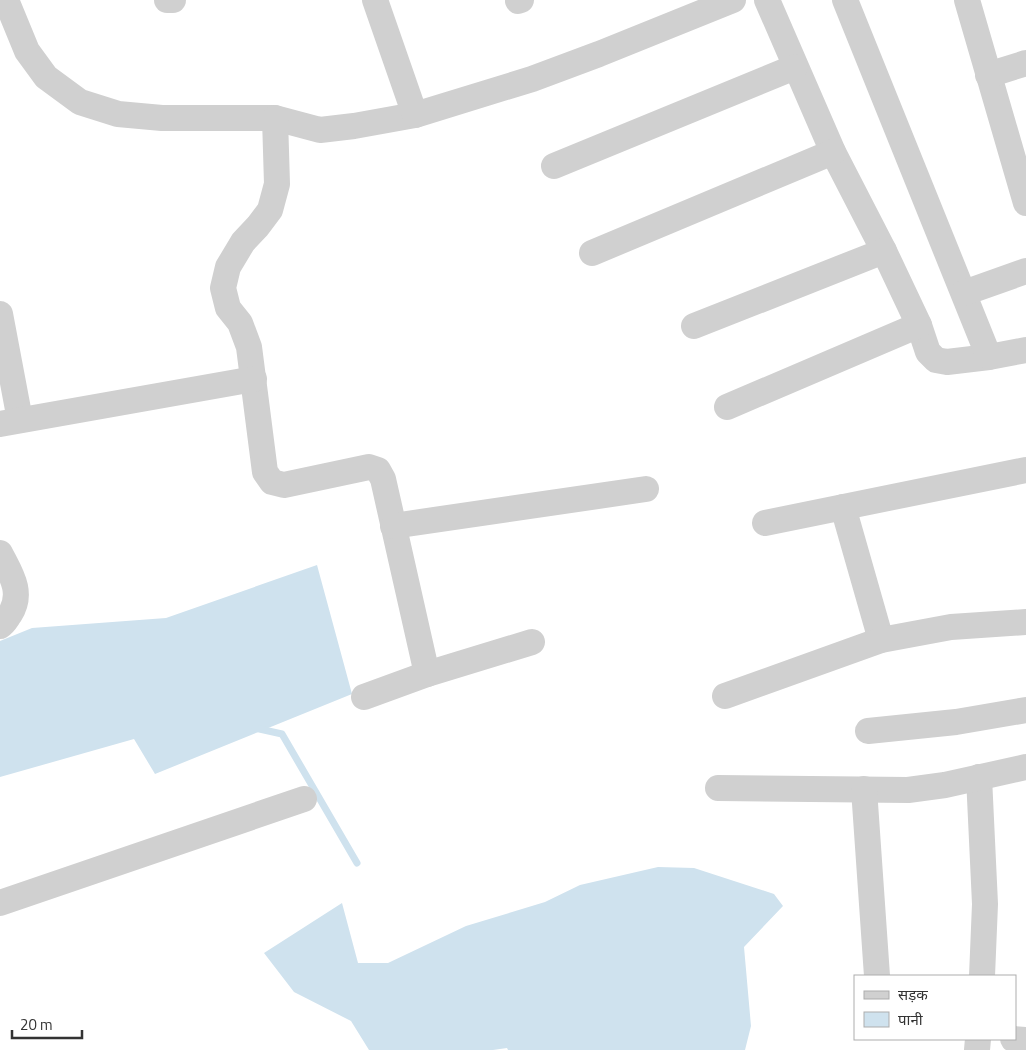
<svg xmlns="http://www.w3.org/2000/svg" width="1026" height="1050" viewBox="0 0 1026 1050" font-family="'Titillium Web','Noto Sans Devanagari',sans-serif">
<style>
.water{fill:#cfe2ee}
.lines{fill:none;stroke-linecap:round;stroke-linejoin:round}
.stream{stroke:#cfe2ee;stroke-width:7}
.minor{stroke:#d0d0d0;stroke-width:26}
</style>
<rect width="100%" height="100%" fill="#fff"/>
<!-- water -->
<g class="water">
<path d="M 317,565 L 352,694 L 155,774 L 134,739 L 0,777 L 0,641 L 32,628 L 166,618 Z"/>
<path d="M 658,867 L 694,868 L 774,894 L 783,906 L 744,947 L 751,1026 L 745,1050 L 508,1050 L 507,1048 L 493,1050 L 369,1050 L 351,1021 L 294,992 L 264,953 L 342,903 L 358,963 L 388,963 L 466,926 L 545,902 L 580,885 Z"/>
</g>
<g class="lines">
<!-- stream -->
<path class="stream" d="M 255,728 L 282,734 L 357,863"/>
<!-- minor -->
<g class="minor">
<path d="M 6,0 L 27,51 L 46,77 L 80,102 L 118,114 L 162,118 L 275,118 L 320,130 L 354,126 L 415,115 L 532,79 L 599,54 L 733,0"/>
<path d="M 167,0 L 173,0"/>
<path d="M 375,0 L 415,115"/>
<path d="M 767,0 L 833,152 L 884,251 L 919,325 L 928,352 L 936,360 L 947,362 L 989,357 L 1026,350"/>
<path d="M 845,0 L 989,357"/>
<path d="M 967,0 L 1026,203"/>
<path d="M 518,1 L 521,0"/>
<path d="M 988,75 L 1026,63"/>
<path d="M 275,118 L 277,184 L 270,210 L 258,226 L 243,242 L 228,267 L 223,288 L 228,308 L 240,323 L 249,347 L 265,472 L 272,482 L 284,485 L 369,467 L 378,470 L 383,479 L 427,674"/>
<path d="M 554,166 L 795,67"/>
<path d="M 592,253 L 833,152"/>
<path d="M 964,293 L 1026,271"/>
<path d="M 0,314 L 20,420"/>
<path d="M 694,326 L 884,251"/>
<path d="M 727,407 L 919,325"/>
<path d="M 0,424 L 254,379"/>
<path d="M 843,507 L 881,640"/>
<path d="M 765,523 L 1026,470"/>
<path d="M 393,526 L 646,489"/>
<path d="M 0,553 C 10,573 24,592 10,614 C 7,618 5,623 0,626"/>
<path d="M 725,696 L 881,640 L 951,627 L 1026,622"/>
<path d="M 364,697 L 427,674 L 532,642"/>
<path d="M 868,731 L 956,722 L 1026,710"/>
<path d="M 979,777 L 985,904 L 982,976"/>
<path d="M 718,788 L 908,790 L 945,785 L 1026,767"/>
<path d="M 864,789 L 877,976"/>
<path d="M 0,903 L 304,799"/>
<path d="M 1013,1039 L 1026,1040"/>
<path d="M 977,1050 L 978,1039"/>
</g>
</g>
<!-- legend -->
<rect x="854" y="975" width="162" height="65" fill="#ffffff" stroke="#adadad"/>
<rect x="864" y="991" width="25" height="8" fill="#d0d0d0" stroke="#adadad"/>
<text x="898" y="1000" font-size="15" fill="#333333">सड़क</text>
<rect x="864" y="1012" width="25" height="15" fill="#cfe2ee" stroke="#adadad"/>
<text x="898" y="1025" font-size="15" fill="#333333">पानी</text>
<!-- scale -->
<path d="M12 1030v8h70v-8" fill="none" stroke="#333333" stroke-width="2.5"/>
<text x="20" y="1030" font-size="15" fill="#333333" stroke="#ffffff" stroke-width="4" paint-order="stroke">20 m</text>
</svg>
